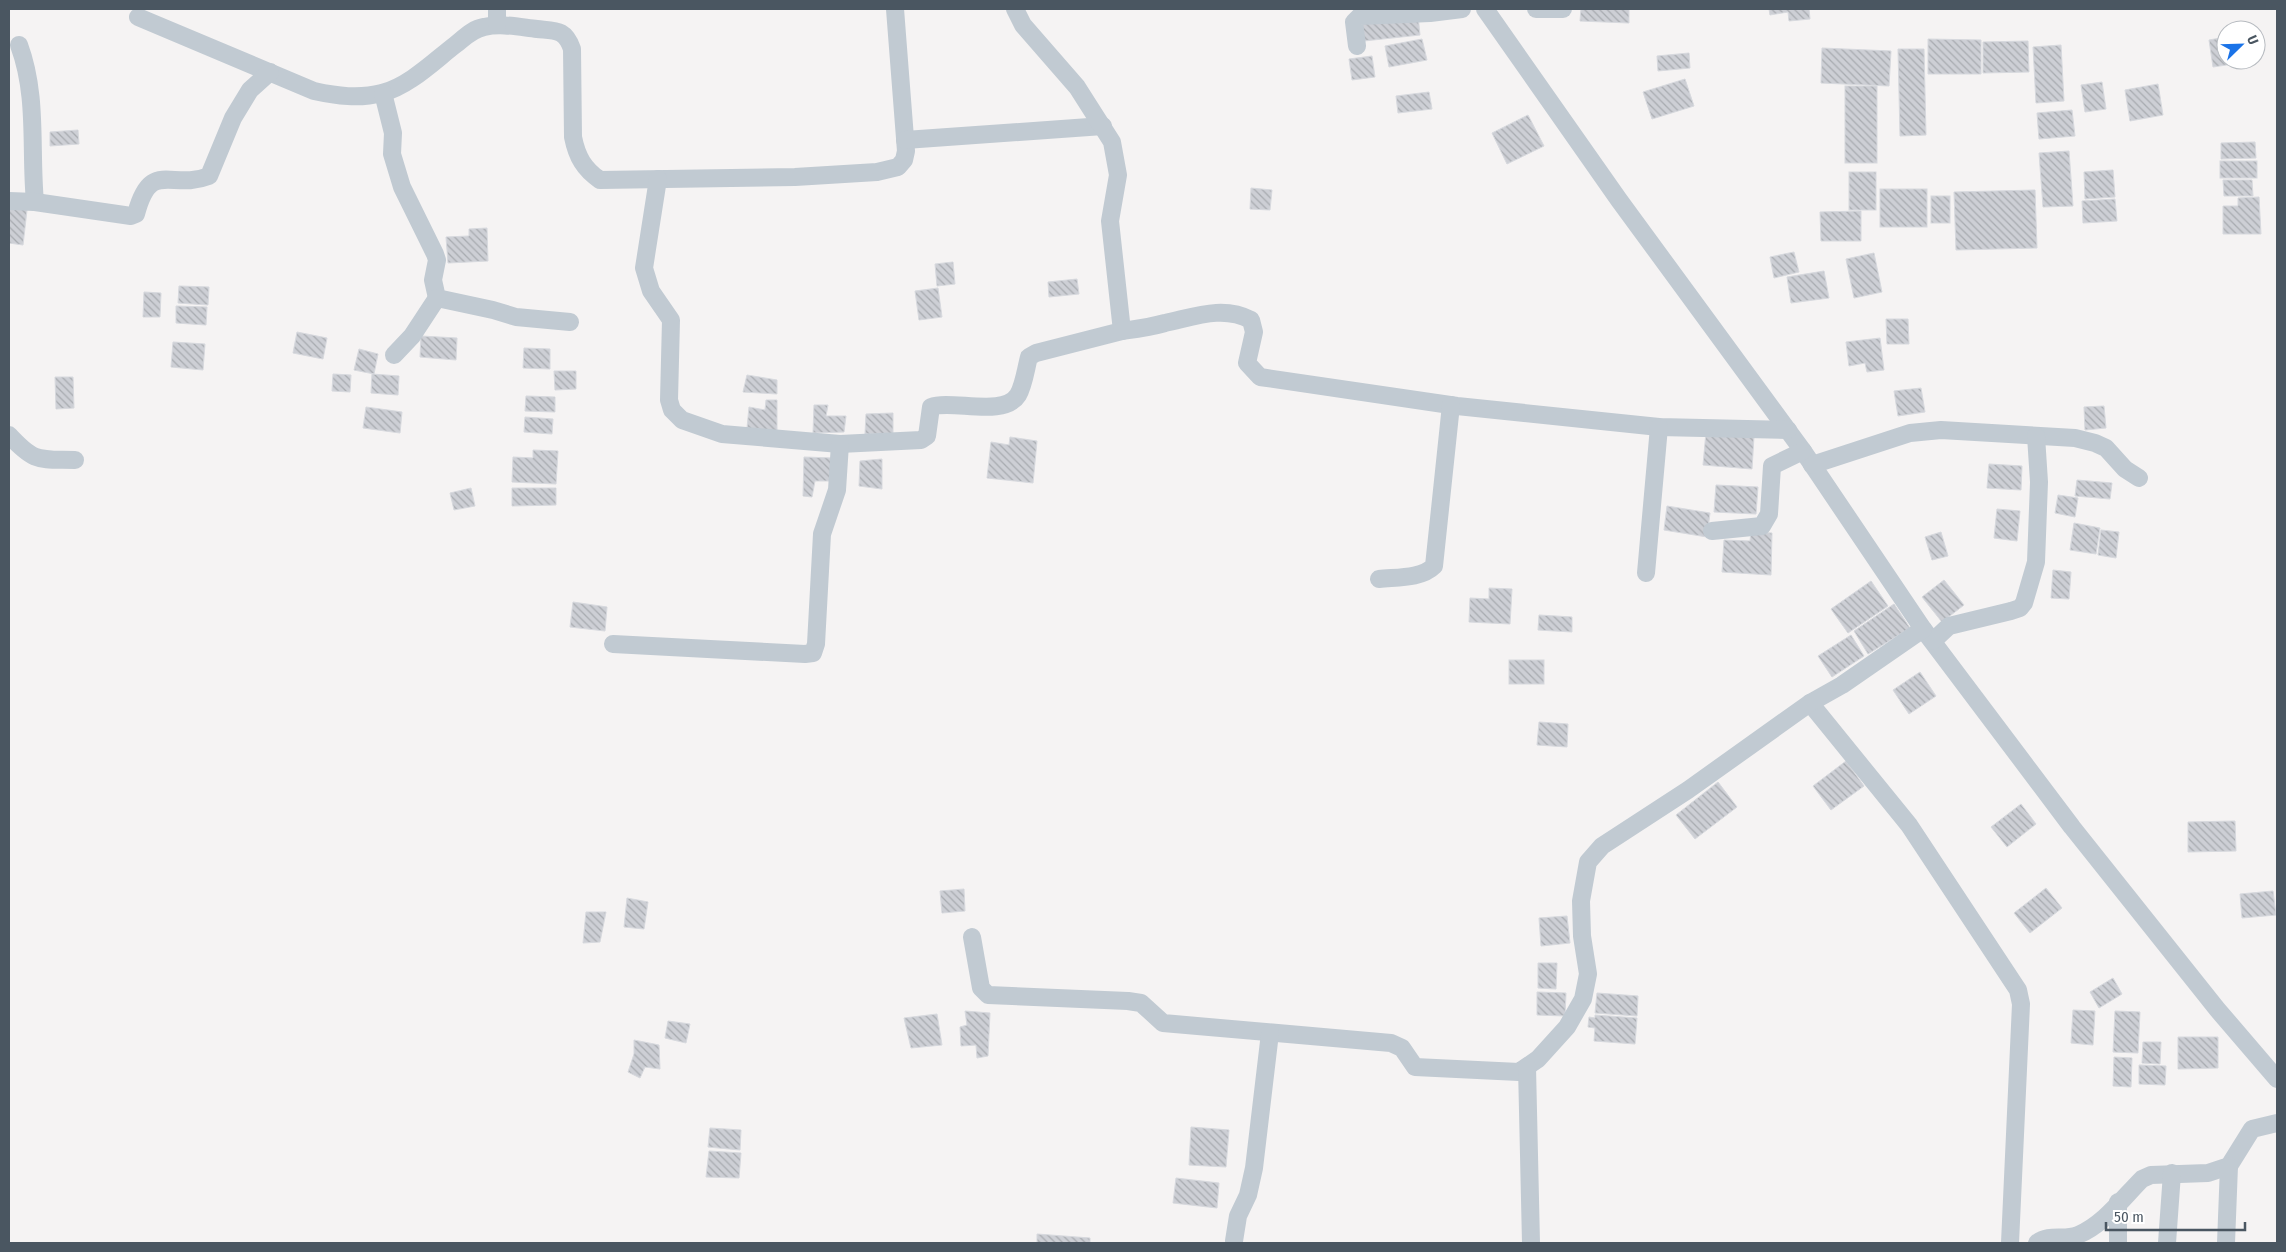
<svg xmlns="http://www.w3.org/2000/svg" width="2286" height="1252" viewBox="0 0 2286 1252" font-family="'Fira Sans Condensed',sans-serif">
<style>
.building{fill:url(#building-back-hatch);stroke:#d7d9de}
.lines{fill:none;stroke-linecap:round;stroke-linejoin:round}
.street{stroke:#c1cad2;stroke-width:18}
</style>
<defs>
<pattern id="building-back-hatch" width="6" height="6" patternUnits="userSpaceOnUse" patternTransform="scale(1.25)"><rect width="6" height="6" fill="#cdcfd5"/><path d="M-1 5l2 2M0 0l6 6M5-1l2 2" fill="none" stroke="#a8abb0"/></pattern>
</defs>
<rect width="100%" height="100%" fill="#f5f3f3"/>
<!-- building -->
<g class="building">
<path d="M 1581,9 L 1629,9 L 1629,23 L 1580,21 Z"/>
<path d="M 1769,9 L 1809,9 L 1810,19 L 1789,21 L 1788,12 L 1770,15 Z"/>
<path d="M 1418,15 L 1420,35 L 1364,41 L 1362,21 Z"/>
<path d="M 2226,37 L 2226,60 L 2246,60 L 2246,62 L 2213,67 L 2209,40 Z"/>
<path d="M 1422,39 L 1427,60 L 1389,67 L 1385,46 Z"/>
<path d="M 1928,39 L 1981,40 L 1981,74 L 1928,74 Z"/>
<path d="M 2028,41 L 2029,72 L 1983,73 L 1983,42 Z"/>
<path d="M 2061,45 L 2064,101 L 2036,103 L 2033,47 Z"/>
<path d="M 1822,48 L 1891,51 L 1889,86 L 1821,83 Z"/>
<path d="M 1898,49 L 1924,49 L 1926,135 L 1900,136 Z"/>
<path d="M 1689,53 L 1690,68 L 1658,71 L 1657,56 Z"/>
<path d="M 1372,56 L 1375,77 L 1352,80 L 1349,59 Z"/>
<path d="M 1685,79 L 1694,106 L 1652,119 L 1643,92 Z"/>
<path d="M 2102,82 L 2106,109 L 2085,112 L 2081,85 Z"/>
<path d="M 2158,84 L 2163,115 L 2130,121 L 2125,90 Z"/>
<rect x="1845" y="86" width="32" height="77"/>
<path d="M 1429,92 L 1432,109 L 1398,113 L 1396,96 Z"/>
<path d="M 2072,110 L 2075,136 L 2039,139 L 2037,113 Z"/>
<path d="M 1528,115 L 1544,146 L 1507,164 L 1492,133 Z"/>
<path d="M 78,130 L 79,144 L 50,146 L 50,132 Z"/>
<path d="M 2255,142 L 2256,158 L 2221,159 L 2221,143 Z"/>
<path d="M 2069,151 L 2073,206 L 2043,207 L 2039,153 Z"/>
<rect x="2220" y="161" width="37" height="17"/>
<path d="M 2113,170 L 2115,197 L 2085,199 L 2084,172 Z"/>
<rect x="1849" y="172" width="27" height="38"/>
<path d="M 2223,180 L 2252,180 L 2253,196 L 2224,196 Z"/>
<path d="M 1251,188 L 1272,190 L 1270,210 L 1250,209 Z"/>
<rect x="1880" y="189" width="47" height="38"/>
<path d="M 2035,190 L 2037,248 L 1956,250 L 1954,192 Z"/>
<rect x="1931" y="196" width="19" height="27"/>
<path d="M 2259,197 L 2261,234 L 2223,234 L 2223,206 L 2238,206 L 2238,198 Z"/>
<path d="M 2115,199 L 2117,221 L 2083,223 L 2082,201 Z"/>
<path d="M 9,208 L 27,210 L 23,245 L 9,243 Z"/>
<path d="M 1861,211 L 1861,241 L 1821,241 L 1820,212 Z"/>
<path d="M 487,228 L 488,261 L 448,263 L 446,237 L 469,236 L 469,229 Z"/>
<path d="M 1794,252 L 1799,272 L 1774,278 L 1770,257 Z"/>
<path d="M 1874,253 L 1882,292 L 1854,298 L 1846,259 Z"/>
<path d="M 953,262 L 955,284 L 937,286 L 935,264 Z"/>
<path d="M 1824,271 L 1829,298 L 1791,303 L 1787,277 Z"/>
<path d="M 1077,279 L 1079,294 L 1049,297 L 1048,282 Z"/>
<path d="M 179,286 L 209,287 L 208,305 L 178,303 Z"/>
<path d="M 938,288 L 942,317 L 919,320 L 915,291 Z"/>
<path d="M 144,292 L 161,293 L 160,317 L 143,317 Z"/>
<path d="M 176,306 L 207,307 L 206,325 L 176,323 Z"/>
<path d="M 1886,319 L 1908,319 L 1909,344 L 1887,344 Z"/>
<path d="M 297,332 L 327,338 L 323,359 L 293,353 Z"/>
<path d="M 421,336 L 457,338 L 456,360 L 420,357 Z"/>
<path d="M 1880,338 L 1884,370 L 1867,372 L 1865,363 L 1849,366 L 1846,342 Z"/>
<path d="M 173,342 L 205,344 L 203,370 L 171,367 Z"/>
<path d="M 524,348 L 550,349 L 550,369 L 523,368 Z"/>
<path d="M 359,349 L 378,354 L 374,374 L 354,370 Z"/>
<path d="M 554,371 L 576,371 L 576,389 L 555,390 Z"/>
<path d="M 333,374 L 351,375 L 350,392 L 332,391 Z"/>
<path d="M 372,374 L 399,376 L 398,395 L 371,393 Z"/>
<path d="M 747,375 L 777,380 L 777,394 L 743,392 Z"/>
<path d="M 55,377 L 73,377 L 74,408 L 56,409 Z"/>
<path d="M 1921,388 L 1925,412 L 1898,416 L 1894,391 Z"/>
<path d="M 526,396 L 555,397 L 555,412 L 525,411 Z"/>
<path d="M 766,400 L 777,400 L 777,432 L 747,428 L 749,407 L 765,410 Z"/>
<path d="M 814,405 L 828,405 L 826,416 L 846,416 L 844,432 L 813,433 Z"/>
<path d="M 2104,406 L 2106,428 L 2085,430 L 2084,407 Z"/>
<path d="M 366,407 L 402,412 L 400,433 L 363,428 Z"/>
<path d="M 893,413 L 893,434 L 865,434 L 866,414 Z"/>
<path d="M 525,417 L 553,419 L 552,434 L 524,432 Z"/>
<path d="M 1706,432 L 1754,436 L 1752,469 L 1703,465 Z"/>
<path d="M 1010,437 L 1037,441 L 1033,483 L 987,478 L 991,442 L 1009,445 Z"/>
<path d="M 533,450 L 558,451 L 556,484 L 512,482 L 513,457 L 533,458 Z"/>
<path d="M 804,457 L 833,458 L 834,481 L 815,481 L 812,497 L 803,496 Z"/>
<path d="M 882,459 L 882,489 L 859,486 L 860,461 Z"/>
<path d="M 1989,464 L 2022,466 L 2021,490 L 1987,488 Z"/>
<path d="M 2077,480 L 2112,483 L 2110,499 L 2075,496 Z"/>
<path d="M 1716,485 L 1758,487 L 1756,514 L 1714,512 Z"/>
<path d="M 471,488 L 475,506 L 454,510 L 450,493 Z"/>
<path d="M 512,488 L 556,488 L 556,505 L 512,506 Z"/>
<path d="M 2058,495 L 2078,498 L 2075,517 L 2055,513 Z"/>
<path d="M 1667,506 L 1710,513 L 1707,537 L 1664,530 Z"/>
<path d="M 1997,509 L 2020,511 L 2017,541 L 1994,538 Z"/>
<path d="M 2074,523 L 2100,528 L 2096,554 L 2070,550 Z"/>
<path d="M 2101,530 L 2119,532 L 2116,558 L 2098,555 Z"/>
<path d="M 1751,532 L 1772,533 L 1771,575 L 1722,572 L 1724,540 L 1750,541 Z"/>
<path d="M 1941,532 L 1948,556 L 1932,560 L 1925,537 Z"/>
<path d="M 2053,570 L 2071,572 L 2069,599 L 2051,598 Z"/>
<path d="M 1944,580 L 1964,605 L 1942,622 L 1922,597 Z"/>
<path d="M 1871,581 L 1888,606 L 1848,633 L 1831,609 Z"/>
<path d="M 1489,588 L 1512,589 L 1510,624 L 1469,622 L 1470,598 L 1489,599 Z"/>
<path d="M 573,602 L 607,607 L 605,631 L 570,627 Z"/>
<path d="M 1894,604 L 1910,628 L 1868,654 L 1854,631 Z"/>
<path d="M 1539,615 L 1572,617 L 1572,632 L 1538,630 Z"/>
<path d="M 1851,635 L 1864,656 L 1832,677 L 1818,656 Z"/>
<rect x="1509" y="660" width="35" height="24"/>
<path d="M 1920,672 L 1936,696 L 1909,714 L 1893,690 Z"/>
<path d="M 1539,722 L 1568,724 L 1567,747 L 1537,745 Z"/>
<path d="M 1846,761 L 1864,786 L 1831,810 L 1813,786 Z"/>
<path d="M 1718,782 L 1737,807 L 1695,839 L 1676,815 Z"/>
<path d="M 2021,804 L 2036,824 L 2007,847 L 1991,827 Z"/>
<path d="M 2235,821 L 2236,851 L 2188,852 L 2188,822 Z"/>
<path d="M 2046,888 L 2062,908 L 2030,933 L 2014,913 Z"/>
<path d="M 964,889 L 965,911 L 942,913 L 940,891 Z"/>
<path d="M 2273,891 L 2276,915 L 2242,918 L 2240,894 Z"/>
<path d="M 627,898 L 648,902 L 644,929 L 624,927 Z"/>
<path d="M 586,912 L 606,912 L 600,942 L 583,943 Z"/>
<path d="M 1567,916 L 1570,943 L 1541,946 L 1539,918 Z"/>
<path d="M 1538,963 L 1557,963 L 1556,989 L 1538,988 Z"/>
<path d="M 2113,978 L 2122,994 L 2099,1008 L 2090,992 Z"/>
<path d="M 1537,992 L 1566,993 L 1565,1016 L 1537,1015 Z"/>
<path d="M 1597,993 L 1638,996 L 1637,1016 L 1595,1013 Z"/>
<path d="M 2073,1010 L 2095,1011 L 2093,1045 L 2071,1043 Z"/>
<path d="M 965,1011 L 990,1013 L 988,1056 L 977,1058 L 976,1045 L 961,1046 L 960,1027 L 967,1025 Z"/>
<path d="M 2115,1011 L 2140,1012 L 2138,1053 L 2113,1052 Z"/>
<path d="M 937,1014 L 942,1045 L 911,1048 L 904,1018 Z"/>
<path d="M 1595,1015 L 1637,1018 L 1635,1044 L 1594,1041 L 1595,1028 L 1588,1027 L 1589,1017 L 1595,1018 Z"/>
<path d="M 668,1021 L 690,1024 L 686,1043 L 665,1038 Z"/>
<path d="M 2178,1037 L 2218,1037 L 2218,1068 L 2178,1069 Z"/>
<path d="M 634,1040 L 659,1045 L 660,1069 L 645,1067 L 640,1078 L 628,1072 L 634,1054 Z"/>
<path d="M 2143,1042 L 2161,1042 L 2160,1064 L 2142,1063 Z"/>
<path d="M 2114,1057 L 2132,1058 L 2131,1087 L 2113,1086 Z"/>
<path d="M 2139,1065 L 2166,1066 L 2165,1085 L 2139,1084 Z"/>
<path d="M 1191,1127 L 1229,1130 L 1226,1167 L 1189,1165 Z"/>
<path d="M 710,1128 L 741,1130 L 740,1150 L 708,1147 Z"/>
<path d="M 709,1151 L 741,1153 L 739,1178 L 706,1177 Z"/>
<path d="M 1176,1178 L 1219,1183 L 1217,1208 L 1173,1203 Z"/>
<path d="M 1037,1234 L 1090,1238 L 1090,1243 L 1037,1243 Z"/>
</g>
<g class="lines">
<!-- street -->
<g class="street">
<path d="M 1485,9 L 1619,200 L 1803,451 L 1923,629 L 2072,827 L 2217,1009 L 2277,1079"/>
<path d="M 1536,9 L 1563,9"/>
<path d="M 138,17 L 314,91 C 337,96 359,99 382,93 C 409,86 433,62 455,45 C 464,38 472,29 484,27 C 501,23 519,27 537,29 C 556,31 565,29 572,49 L 573,137 C 577,157 584,169 600,180 L 795,177 L 877,172 L 898,167 L 904,160 L 906,151 L 895,9"/>
<path d="M 497,25 L 497,9"/>
<path d="M 19,45 C 38,96 30,149 35,202"/>
<path d="M 1357,46 L 1354,22 L 1360,16 L 1430,13 L 1462,9"/>
<path d="M 383,93 L 393,133 L 392,154 L 402,187 L 435,254 L 437,260 L 433,280 L 437,298 L 493,310 L 516,317 L 570,322"/>
<path d="M 905,140 L 1103,126"/>
<path d="M 658,179 L 644,268 L 651,291 L 671,320 L 669,400 L 672,410 L 682,420 L 722,434 L 840,444 L 921,440 L 927,436 L 931,407 C 951,399 1004,418 1018,395 C 1024,385 1026,368 1029,357 L 1036,353 L 1122,331 L 1110,221 L 1118,175 L 1112,142 L 1077,87 L 1023,25 L 1015,9"/>
<path d="M 9,201 L 35,202 L 131,216 L 136,214 C 151,158 171,191 209,176 L 233,118 L 250,90 L 270,72"/>
<path d="M 1122,331 C 1136,329 1151,327 1165,323 C 1194,317 1223,305 1251,320 L 1254,332 L 1247,363 L 1260,377 L 1457,406 L 1659,427 L 1788,430"/>
<path d="M 394,355 L 412,336 L 437,298"/>
<path d="M 9,435 C 35,463 38,459 75,460"/>
<path d="M 1812,465 L 1910,433 L 1941,430 L 2075,438 L 2095,443 L 2106,448 L 2125,469 L 2139,478"/>
<path d="M 1712,531 L 1762,526 L 1769,514 L 1772,466 L 1803,451"/>
<path d="M 1646,573 L 1659,427"/>
<path d="M 1379,579 C 1396,577 1421,579 1434,566 L 1451,405"/>
<path d="M 1933,641 L 1949,626 L 2011,611 L 2020,608 L 2024,603 L 2036,562 L 2039,482 L 2036,436"/>
<path d="M 613,644 L 805,654 L 813,653 L 816,644 L 822,534 L 837,490 L 840,444"/>
<path d="M 1810,703 L 1909,825 L 2018,990 L 2021,1004 L 2010,1243"/>
<path d="M 972,937 L 981,988 L 988,995 L 1128,1001 L 1141,1003 L 1163,1023 L 1391,1043 L 1402,1048 L 1415,1067 L 1519,1072 L 1538,1059 L 1567,1027 L 1583,999 L 1588,974 L 1582,936 L 1581,901 L 1588,862 L 1602,846 L 1688,790 L 1810,703 L 1842,685 L 1923,629"/>
<path d="M 1527,1067 L 1531,1243"/>
<path d="M 1234,1241 L 1238,1216 L 1248,1195 L 1254,1168 L 1270,1033"/>
<path d="M 2037,1243 C 2050,1233 2064,1241 2078,1235 C 2103,1225 2123,1198 2142,1179 L 2151,1175 L 2208,1173 L 2229,1166 L 2252,1129 L 2277,1123"/>
<path d="M 2118,1243 L 2118,1202"/>
<path d="M 2167,1243 L 2172,1173"/>
<path d="M 2226,1243 L 2229,1166"/>
</g>
</g>
<!-- border -->
<rect width="2286" height="1252" fill="none" stroke="#4a5661" stroke-width="20"/>
<!-- north arrow -->
<g transform="translate(2241 45) rotate(67)"><circle r="24" fill="#ffffff" stroke="#b7bbc0"/>
<path d="M0-4L9 19L0 12L-9 19Z" fill="#1a73e8"/>
<text y="-8" font-size="14" font-weight="bold" text-anchor="middle" fill="#4a5661">U</text>
</g>
<!-- scale -->
<path d="M2106 1222v8h139v-8" fill="none" stroke="#4a5661" stroke-width="2.5"/>
<text x="2114" y="1222" font-size="15" fill="#4a5661" stroke="#ffffff" stroke-width="4" paint-order="stroke">50 m</text>
</svg>
